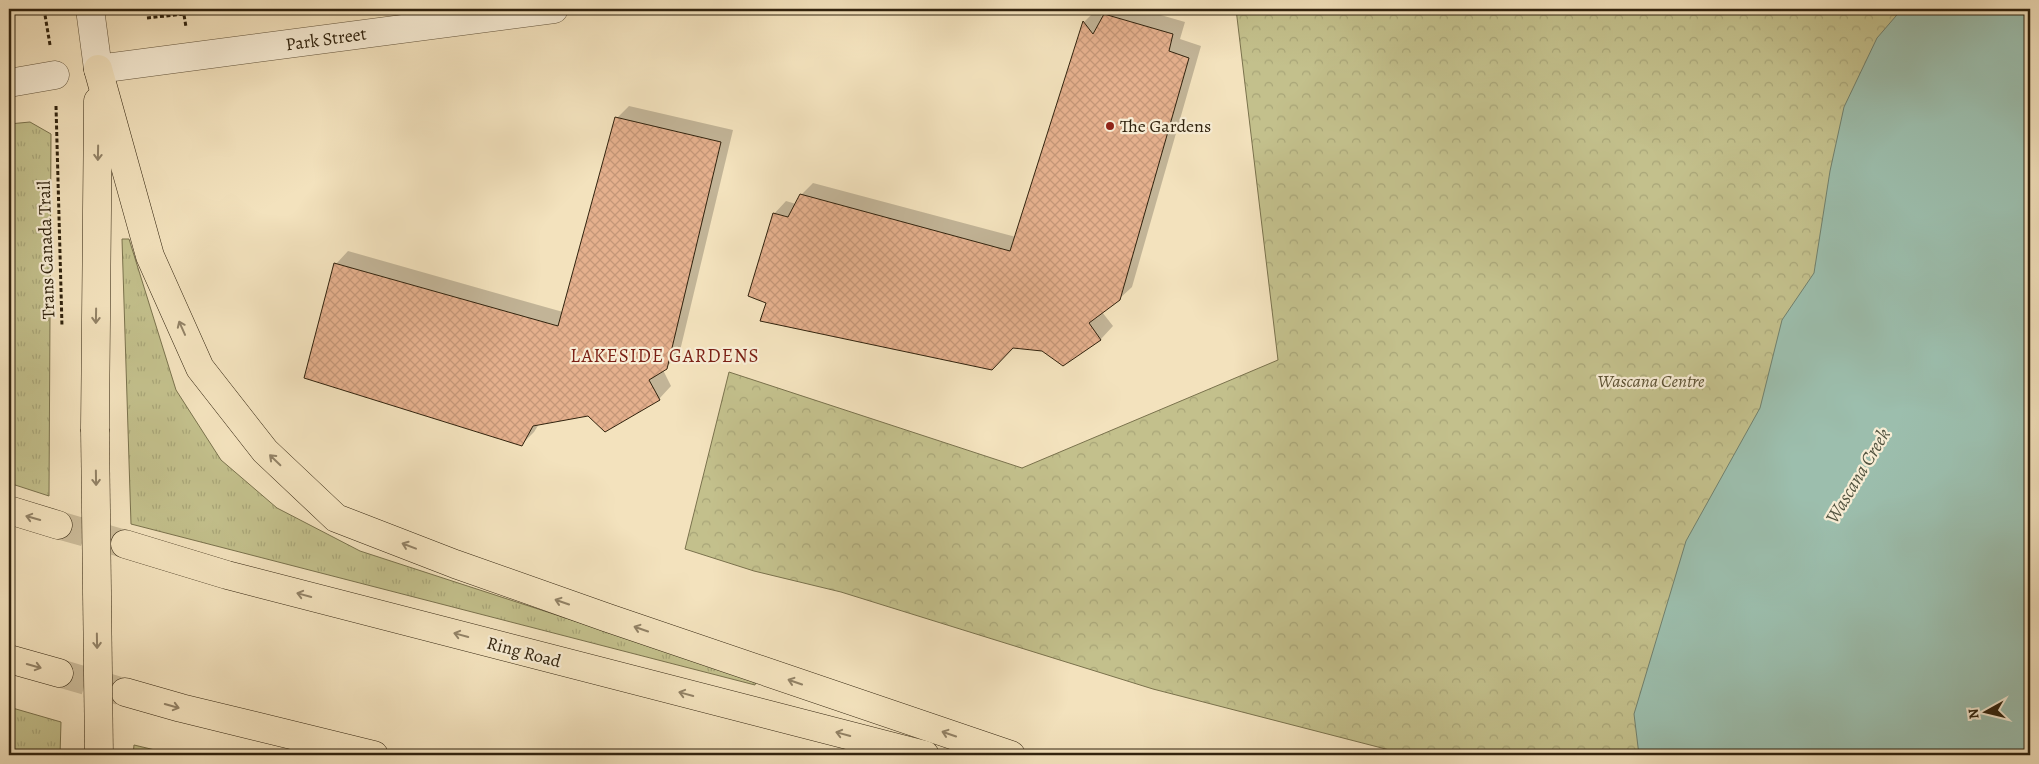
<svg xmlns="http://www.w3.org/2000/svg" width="2039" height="764" viewBox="0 0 2039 764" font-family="Alegreya,serif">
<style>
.grass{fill:url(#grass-tufts);stroke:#7a724d}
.forest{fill:url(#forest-crowns);stroke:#7a724d}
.water{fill:#9cbead;stroke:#71806d}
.shadow{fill:#0003}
.building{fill:url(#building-cross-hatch);stroke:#31230e}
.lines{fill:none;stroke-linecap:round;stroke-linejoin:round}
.highway-tunnel{stroke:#ccbc9a;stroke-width:28;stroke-dasharray:28 14;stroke-linecap:butt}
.minor-casing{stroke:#62533a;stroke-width:29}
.highway-casing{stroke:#31230e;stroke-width:29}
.path{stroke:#31230e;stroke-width:3;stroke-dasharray:4 2.5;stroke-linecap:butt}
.minor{stroke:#f7ecd4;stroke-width:28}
.highway{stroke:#f3e2bd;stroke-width:28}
.highway-bridge-casing{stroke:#31230e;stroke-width:29;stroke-linecap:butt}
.highway-bridge{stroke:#f3e2bd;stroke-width:28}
.oneway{stroke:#928266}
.poi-dot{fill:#8f2418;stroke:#f7ecd4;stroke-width:2}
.labels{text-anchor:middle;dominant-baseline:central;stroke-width:4.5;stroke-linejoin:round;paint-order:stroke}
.street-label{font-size:18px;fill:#31230e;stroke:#f7ecd4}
.poi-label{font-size:18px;fill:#31230e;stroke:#f7ecd4;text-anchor:start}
.park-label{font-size:18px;font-style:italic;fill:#5d5234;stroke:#f7ecd4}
.neighbourhood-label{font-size:19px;letter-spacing:1px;fill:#7a1f14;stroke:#f7ecd4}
.water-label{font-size:19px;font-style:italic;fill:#51523e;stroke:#f7ecd4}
</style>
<defs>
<pattern id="grass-tufts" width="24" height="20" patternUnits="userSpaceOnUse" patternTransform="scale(1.25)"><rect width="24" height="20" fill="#c3c08c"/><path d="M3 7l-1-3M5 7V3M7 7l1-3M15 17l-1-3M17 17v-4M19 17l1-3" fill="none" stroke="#a8a578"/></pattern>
<pattern id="forest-crowns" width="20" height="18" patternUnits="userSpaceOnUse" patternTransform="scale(1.25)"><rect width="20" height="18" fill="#c3c08c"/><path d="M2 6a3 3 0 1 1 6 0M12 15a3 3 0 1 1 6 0" fill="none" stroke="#a8a578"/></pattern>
<pattern id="building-cross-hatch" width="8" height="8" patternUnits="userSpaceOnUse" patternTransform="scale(1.25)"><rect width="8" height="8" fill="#e5b08d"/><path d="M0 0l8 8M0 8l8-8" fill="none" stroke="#c59778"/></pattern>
</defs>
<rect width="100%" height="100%" fill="#f3e2bd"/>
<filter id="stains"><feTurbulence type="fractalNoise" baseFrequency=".004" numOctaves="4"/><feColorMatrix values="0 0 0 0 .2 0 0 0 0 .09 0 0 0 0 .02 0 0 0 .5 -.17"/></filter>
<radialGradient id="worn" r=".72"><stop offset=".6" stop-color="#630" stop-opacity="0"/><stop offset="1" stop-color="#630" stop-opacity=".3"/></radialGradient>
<!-- grass -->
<g class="grass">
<path d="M 30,122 L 51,134 L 49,496 L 9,483 L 9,124 Z"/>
<path d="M 122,239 L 129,239 L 176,390 L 221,460 L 277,508 L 360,551 L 756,680 L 755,685 L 131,524 Z"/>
<path d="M 9,707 L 61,722 L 60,755 L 9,755 Z"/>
<path d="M 134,745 L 176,755 L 133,755 Z"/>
</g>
<!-- forest -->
<path class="forest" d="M 1236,9 L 2030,9 L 2030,755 L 1409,755 L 1153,689 L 841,592 L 754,571 L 685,549 L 729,372 L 1022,468 L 1278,360 Z"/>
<!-- water -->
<path class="water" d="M 1902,9 L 2030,9 L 2030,755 L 1639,755 L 1634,714 L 1686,541 L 1760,408 L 1782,320 L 1814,273 L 1830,171 L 1844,107 L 1877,38 Z"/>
<!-- shadow -->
<g class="shadow">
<path d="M 1111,9 L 1140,9 L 1185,22 L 1180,39 L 1201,46 L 1132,287 L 1119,299 L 1102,312 L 1113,326 L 1101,339 L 1063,365 L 1042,350 L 767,303 L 774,214 L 786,201 L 796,204 L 801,195 L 813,183 L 1016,237 L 1084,22 L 1096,10 L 1103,18 Z"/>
<path d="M 629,106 L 733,130 L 679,355 L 663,370 L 671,386 L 659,399 L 588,415 L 539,424 L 534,432 L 522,444 L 336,264 L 348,251 L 563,312 L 617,118 Z"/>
</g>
<!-- building -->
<g class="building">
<path d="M 1104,14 L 1173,34 L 1169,51 L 1189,58 L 1120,300 L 1089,323 L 1101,340 L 1063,366 L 1042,351 L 1013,348 L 992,370 L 760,321 L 766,303 L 748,296 L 773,213 L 788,217 L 800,194 L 1010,251 L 1083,21 L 1093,34 Z"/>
<path d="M 615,117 L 721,142 L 667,369 L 649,380 L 660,400 L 605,432 L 588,416 L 533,426 L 522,446 L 304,378 L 334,263 L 558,326 Z"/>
</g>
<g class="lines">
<!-- highway-tunnel -->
<g class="highway-tunnel">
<path d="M 58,525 L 125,544"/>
<path d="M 59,673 L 120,691"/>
</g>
<!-- minor casing -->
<g class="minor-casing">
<g id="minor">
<path d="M 90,9 L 98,69 L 554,9"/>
<path d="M 9,83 L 55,75"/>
</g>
</g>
<!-- highway casing -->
<g class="highway-casing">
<g id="highway">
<path d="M 98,69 L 150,256 L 200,368 L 265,451 L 336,518 L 455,564 L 608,618 L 1011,755"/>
<path d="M 95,429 L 98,101"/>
<path d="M 9,510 L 58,525"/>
<path d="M 125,544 L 227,575 L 925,755"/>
<path d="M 9,659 L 59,673"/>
<path d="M 125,692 L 181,708 L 374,755"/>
</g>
</g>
<!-- path -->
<g class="path">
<path d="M 44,9 L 50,45"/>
<path d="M 183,9 L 186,27"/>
<path d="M 147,18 L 184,14"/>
<path d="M 56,106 L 62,327"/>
</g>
<!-- minor -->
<use href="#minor" class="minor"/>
<!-- highway -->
<use href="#highway" class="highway"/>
<!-- highway-bridge casing -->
<g class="highway-bridge-casing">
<path id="highway-bridge" d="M 95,429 L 99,755"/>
</g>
<!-- highway-bridge -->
<use href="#highway-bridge" class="highway-bridge"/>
</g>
<!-- one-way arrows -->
<defs><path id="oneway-shaft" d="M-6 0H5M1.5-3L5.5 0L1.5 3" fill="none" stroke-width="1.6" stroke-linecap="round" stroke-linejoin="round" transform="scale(1.25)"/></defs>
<g class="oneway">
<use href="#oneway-shaft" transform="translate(98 153) rotate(91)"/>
<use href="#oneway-shaft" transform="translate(96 316) rotate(91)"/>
<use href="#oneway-shaft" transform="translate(182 328) rotate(-114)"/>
<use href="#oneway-shaft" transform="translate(275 460) rotate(-136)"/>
<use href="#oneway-shaft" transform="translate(96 478) rotate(89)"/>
<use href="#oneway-shaft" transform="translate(33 518) rotate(-164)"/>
<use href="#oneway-shaft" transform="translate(409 546) rotate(-159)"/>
<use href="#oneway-shaft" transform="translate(304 595) rotate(-165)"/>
<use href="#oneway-shaft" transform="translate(562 602) rotate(-161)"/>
<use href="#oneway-shaft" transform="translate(641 629) rotate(-161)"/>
<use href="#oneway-shaft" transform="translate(461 635) rotate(-165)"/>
<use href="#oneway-shaft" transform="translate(97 641) rotate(89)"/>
<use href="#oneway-shaft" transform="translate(34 666) rotate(16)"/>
<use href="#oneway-shaft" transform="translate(795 682) rotate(-161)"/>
<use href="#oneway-shaft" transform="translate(686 694) rotate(-165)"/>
<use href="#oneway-shaft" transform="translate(172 706) rotate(16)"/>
<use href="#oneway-shaft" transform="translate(843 734) rotate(-165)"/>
<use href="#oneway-shaft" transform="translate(949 734) rotate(-161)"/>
</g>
<!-- markers -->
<circle class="poi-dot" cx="1110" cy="126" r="5"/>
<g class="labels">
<!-- street labels -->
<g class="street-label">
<text transform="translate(326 39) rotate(-8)">Park Street</text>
<text transform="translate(46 250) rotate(-92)">Trans Canada Trail</text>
<text transform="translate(524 652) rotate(15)">Ring Road</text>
</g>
<!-- poi labels -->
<g class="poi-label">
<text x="1120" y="126">The Gardens</text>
</g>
<!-- park labels -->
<g class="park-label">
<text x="1651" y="381">Wascana Centre</text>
</g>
<!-- neighbourhood labels -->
<g class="neighbourhood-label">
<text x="665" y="356">LAKESIDE GARDENS</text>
</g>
<!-- water labels -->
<g class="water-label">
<text transform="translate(1858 476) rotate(-59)">Wascana Creek</text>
</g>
</g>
<!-- margin -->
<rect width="2039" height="764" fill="none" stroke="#f3e2bd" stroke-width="30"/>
<rect x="10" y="10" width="2019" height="744" fill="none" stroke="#31230e" stroke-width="2.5"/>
<rect x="15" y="15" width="2009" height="734" fill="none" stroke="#31230e"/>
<!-- north arrow -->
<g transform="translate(1986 712) rotate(262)" stroke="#f7ecd4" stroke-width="4" paint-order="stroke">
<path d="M0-4L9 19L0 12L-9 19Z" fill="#31230e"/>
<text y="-8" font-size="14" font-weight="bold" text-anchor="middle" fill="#31230e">N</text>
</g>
<rect width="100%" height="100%" filter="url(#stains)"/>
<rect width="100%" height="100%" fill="url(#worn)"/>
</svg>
